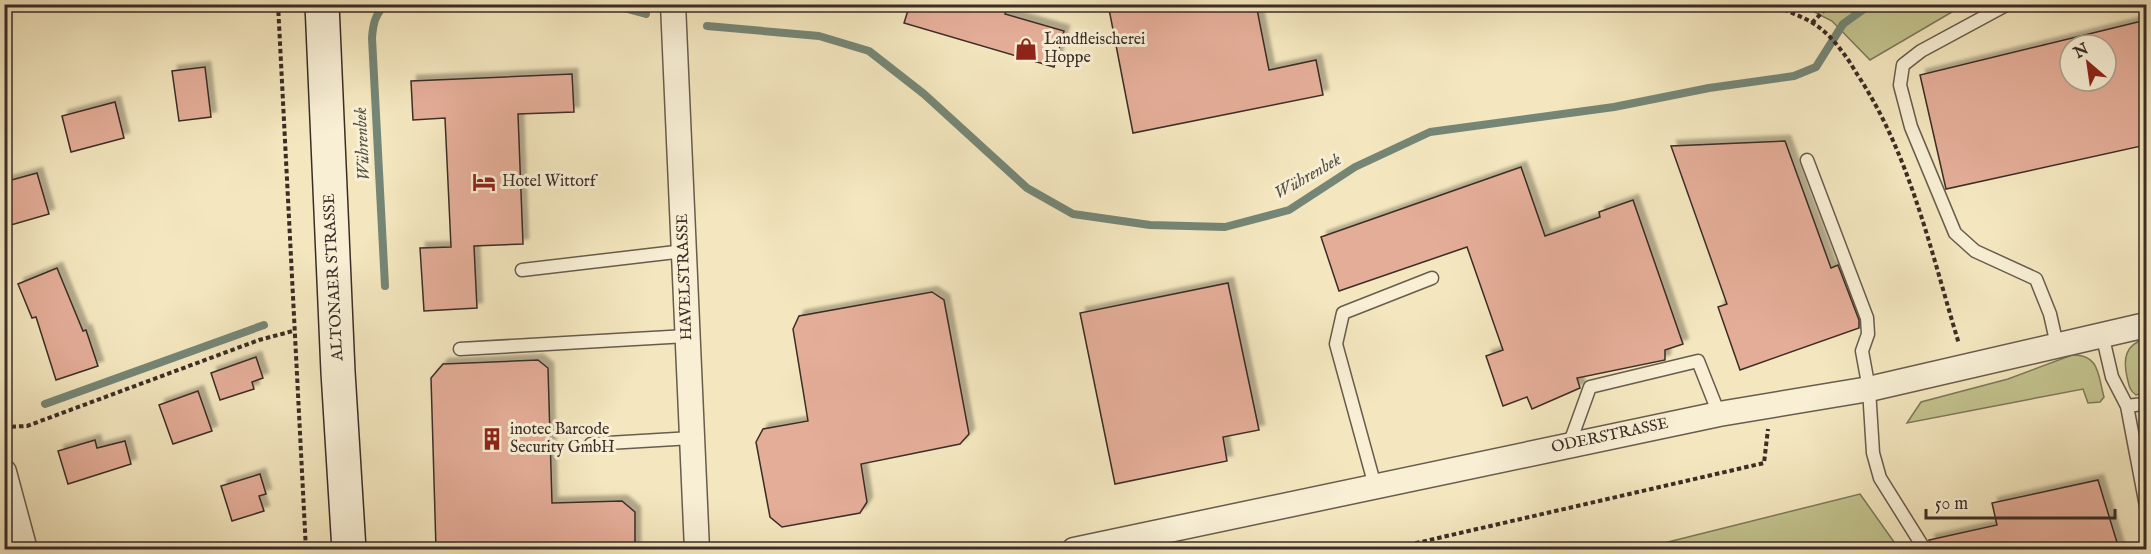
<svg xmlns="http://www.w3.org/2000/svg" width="2151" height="554" viewBox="0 0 2151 554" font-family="'IM FELL English',serif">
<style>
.green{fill:#c2c38e;stroke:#7e785a;stroke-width:1.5}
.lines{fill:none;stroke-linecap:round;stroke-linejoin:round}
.stream{stroke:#758676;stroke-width:8}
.building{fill:#e4ad98;stroke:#3a2d26;stroke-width:1.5;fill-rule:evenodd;filter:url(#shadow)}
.lane-casing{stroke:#685c4c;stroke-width:15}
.street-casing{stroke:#685c4c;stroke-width:27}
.secondary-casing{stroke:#3a2d26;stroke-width:36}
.path{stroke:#3a2d26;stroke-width:4;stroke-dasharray:4.5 3;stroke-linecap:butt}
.lane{stroke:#f8efd5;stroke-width:12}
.street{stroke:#f8efd5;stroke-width:24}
.secondary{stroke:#f8efd5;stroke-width:33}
.labels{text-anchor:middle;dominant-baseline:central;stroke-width:6;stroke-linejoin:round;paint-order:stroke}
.poi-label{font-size:16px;fill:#3a2d26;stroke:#f8efd5;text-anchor:start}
.street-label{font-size:16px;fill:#3a2d26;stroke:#f8efd5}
.water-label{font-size:18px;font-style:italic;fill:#535248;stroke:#f8efd5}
</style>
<defs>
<filter id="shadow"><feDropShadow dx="5.5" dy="-5.5" stdDeviation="1.5" flood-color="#0004"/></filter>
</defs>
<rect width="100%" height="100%" fill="#f4e7bf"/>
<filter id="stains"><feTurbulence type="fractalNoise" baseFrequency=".00333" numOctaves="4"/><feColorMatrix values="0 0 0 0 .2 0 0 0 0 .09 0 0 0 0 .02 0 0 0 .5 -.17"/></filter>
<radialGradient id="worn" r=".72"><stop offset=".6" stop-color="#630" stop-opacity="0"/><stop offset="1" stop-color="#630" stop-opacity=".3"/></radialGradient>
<!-- green -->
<g class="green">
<path d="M 1801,5 L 1964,5 L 1870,60 L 1832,21 Z"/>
<path d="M 2146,339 L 2146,376 L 2144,377 L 2146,392 L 2136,395 C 2129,390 2129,385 2127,377 C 2123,359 2125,344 2146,339 Z"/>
<path d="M 2072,355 C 2100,354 2098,376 2104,397 L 2100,402 L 2088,403 L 2083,389 L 1907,423 L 1921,402 L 2008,379 Z"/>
<path d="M 1860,494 L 1899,549 L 1640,549 Z"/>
</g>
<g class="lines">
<!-- stream -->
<g class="stream">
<path d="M 609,4 L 646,14"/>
<path d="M 707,26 L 819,36 L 869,51 L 924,94 L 1027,188 L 1073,214 L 1150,225 L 1225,227 L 1289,210 L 1355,167 L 1430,132 L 1614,107 L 1709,88 L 1794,76 L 1816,67 L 1843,24 L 1871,4"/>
<path d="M 385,286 L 372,38 C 373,24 375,14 386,4"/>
<path d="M 45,404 L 264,325"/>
</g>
</g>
<!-- building -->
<g class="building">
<path d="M 910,4 L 1008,4 L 1005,14 L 1064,31 L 1054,67 L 904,23 Z"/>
<path d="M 1132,4 L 1256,4 L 1269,70 L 1316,60 L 1323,95 L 1133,133 L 1109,9 Z"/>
<path d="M 2146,20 L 2146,145 L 1946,189 L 1920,75 ZM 2070,45 L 2106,45 L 2106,81 L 2070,81 Z"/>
<path d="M 205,67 L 211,117 L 179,121 L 172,71 Z"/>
<path d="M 572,74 L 574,112 L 518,114 L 523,244 L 474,246 L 477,308 L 424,311 L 420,248 L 451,247 L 445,118 L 413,120 L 411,81 Z"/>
<path d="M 115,102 L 124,138 L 71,152 L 62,116 Z"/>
<path d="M 1785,141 L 1831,268 L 1838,265 L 1859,320 L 1859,328 L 1740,370 L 1718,307 L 1727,304 L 1671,146 Z"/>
<path d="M 1521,167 L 1545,236 L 1600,217 L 1599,212 L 1633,200 L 1683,344 L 1665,350 L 1665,360 L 1577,378 L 1580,388 L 1532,409 L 1527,397 L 1503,406 L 1486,356 L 1503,350 L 1467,247 L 1339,291 L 1321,237 Z"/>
<path d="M 37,173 L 49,214 L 4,227 L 4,182 Z"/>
<path d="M 57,268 L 83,331 L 86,330 L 98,366 L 56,380 L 36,317 L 32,318 L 18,284 Z"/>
<path d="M 1228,283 L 1259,430 L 1223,437 L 1227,461 L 1115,484 L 1080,313 Z"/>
<path d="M 932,292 L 944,300 L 969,434 L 960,444 L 861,464 L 867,502 L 860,513 L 782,527 L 770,517 L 756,442 L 763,429 L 808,421 L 793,329 L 799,316 Z"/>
<path d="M 256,357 L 263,378 L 252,382 L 254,389 L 220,400 L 211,373 Z"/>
<path d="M 538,360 L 548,368 L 552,503 L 622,501 L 635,512 L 635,549 L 436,549 L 431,378 L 443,364 Z"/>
<path d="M 198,391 L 212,431 L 173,444 L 159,405 Z"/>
<path d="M 95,440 L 97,448 L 125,441 L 131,464 L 68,484 L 58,451 Z"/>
<path d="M 260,474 L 266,494 L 259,496 L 264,511 L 232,521 L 221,486 Z"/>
<path d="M 2098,480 L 2119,549 L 1933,549 L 1929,540 L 1997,525 L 1992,503 Z"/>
</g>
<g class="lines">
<!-- lane casing -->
<g class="lane-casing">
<g id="lane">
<path d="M 2008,4 L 1921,51 L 1903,65 L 1900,85 L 1911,127 L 1955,233 L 1975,251 L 2036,279 L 2050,314 L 2057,345"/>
<path d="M 1807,160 L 1867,318 L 1868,334 L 1862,351 L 1869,389 L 1873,453 L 1880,478 L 1925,550"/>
<path d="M 522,270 L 684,251"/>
<path d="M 2102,334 L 2112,377 L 2127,406 L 2146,506"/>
<path d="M 460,349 L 687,336"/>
<path d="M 2127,406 L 2143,404"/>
<path d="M 591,444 L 692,438"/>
<path d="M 1569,445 L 1590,387 L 1698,361 L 1719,414"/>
<path d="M 1375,486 L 1336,344 L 1343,313 L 1432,278"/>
</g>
</g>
<!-- street casing -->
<g class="street-casing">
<g id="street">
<path d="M 673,4 L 697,550"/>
<path d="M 4,472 L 25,550"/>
<path d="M 1074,550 L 1719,414 L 1869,389 L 2146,325"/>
</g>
</g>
<!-- secondary casing -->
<g class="secondary-casing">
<path id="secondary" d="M 322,4 L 338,372 L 349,550"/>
</g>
<!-- path -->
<g class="path">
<path d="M 278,4 L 306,550"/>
<path d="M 1770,4 C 1786,11 1806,17 1820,28 C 1835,40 1847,57 1857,74 C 1910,154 1931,252 1959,344"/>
<path d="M 1812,23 L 1830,4"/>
<path d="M 4,427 L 27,426 L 259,340 L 293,331"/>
<path d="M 1386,550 L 1764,463 L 1768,429"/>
</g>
<!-- lane -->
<use href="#lane" class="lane"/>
<!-- street -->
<use href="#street" class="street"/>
<!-- secondary -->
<use href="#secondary" class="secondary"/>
</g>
<!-- icons -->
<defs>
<g id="shop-bare" transform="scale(1.8)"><path d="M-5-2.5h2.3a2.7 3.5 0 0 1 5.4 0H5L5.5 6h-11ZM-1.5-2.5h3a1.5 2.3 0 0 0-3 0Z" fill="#8f2418" stroke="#f8efd5" stroke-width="2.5" paint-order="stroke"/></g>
<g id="hotel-bare" transform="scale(1.8)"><path d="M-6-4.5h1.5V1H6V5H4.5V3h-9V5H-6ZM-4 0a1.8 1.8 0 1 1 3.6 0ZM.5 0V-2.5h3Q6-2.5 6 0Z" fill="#8f2418" stroke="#f8efd5" stroke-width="2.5" paint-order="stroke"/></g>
<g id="building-bare" transform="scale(1.8)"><path d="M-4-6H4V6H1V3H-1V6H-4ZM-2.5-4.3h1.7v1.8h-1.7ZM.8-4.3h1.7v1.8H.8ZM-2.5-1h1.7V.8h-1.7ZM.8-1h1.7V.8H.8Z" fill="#8f2418" stroke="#f8efd5" stroke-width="2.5" paint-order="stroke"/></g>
</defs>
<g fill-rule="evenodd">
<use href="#shop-bare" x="1026" y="49"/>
<use href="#hotel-bare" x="484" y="182"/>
<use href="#building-bare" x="492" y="439"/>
</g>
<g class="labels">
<!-- poi labels -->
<g class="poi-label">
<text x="1044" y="40">Landfleischerei<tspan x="1044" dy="18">Hoppe</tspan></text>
<text x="502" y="182">Hotel Wittorf</text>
<text x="510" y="430">inotec Barcode<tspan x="510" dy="18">Security GmbH</tspan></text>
</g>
<!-- street labels -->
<g class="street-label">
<text transform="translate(334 277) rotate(-93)">ALTONAER STRASSE</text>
<text transform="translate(685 277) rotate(-92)">HAVELSTRASSE</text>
<text transform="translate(1610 436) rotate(-12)">ODERSTRASSE</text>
</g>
<!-- water labels -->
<g class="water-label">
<text transform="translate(363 144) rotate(-93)">Wührenbek</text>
<text transform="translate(1308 177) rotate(-30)">Wührenbek</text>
</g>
</g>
<!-- margin -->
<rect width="2151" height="554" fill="none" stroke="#f4e7bf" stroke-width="24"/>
<rect x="6" y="6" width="2139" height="542" fill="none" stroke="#3a2d26" stroke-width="3"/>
<rect x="12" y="12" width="2127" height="530" fill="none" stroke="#3a2d26" stroke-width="1.5"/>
<!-- north arrow -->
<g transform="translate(2088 63) rotate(331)"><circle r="28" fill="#f8efd5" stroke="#aca18f" stroke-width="1.5"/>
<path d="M0-4.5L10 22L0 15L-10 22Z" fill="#8f2418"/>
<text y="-9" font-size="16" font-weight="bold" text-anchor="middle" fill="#3a2d26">N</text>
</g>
<!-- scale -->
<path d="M1926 509v9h189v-9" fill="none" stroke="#3a2d26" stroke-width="3"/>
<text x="1935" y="509" font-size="18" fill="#3a2d26" stroke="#f8efd5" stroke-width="4.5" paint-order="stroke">50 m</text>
<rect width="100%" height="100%" filter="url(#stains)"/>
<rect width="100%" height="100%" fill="url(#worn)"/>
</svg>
